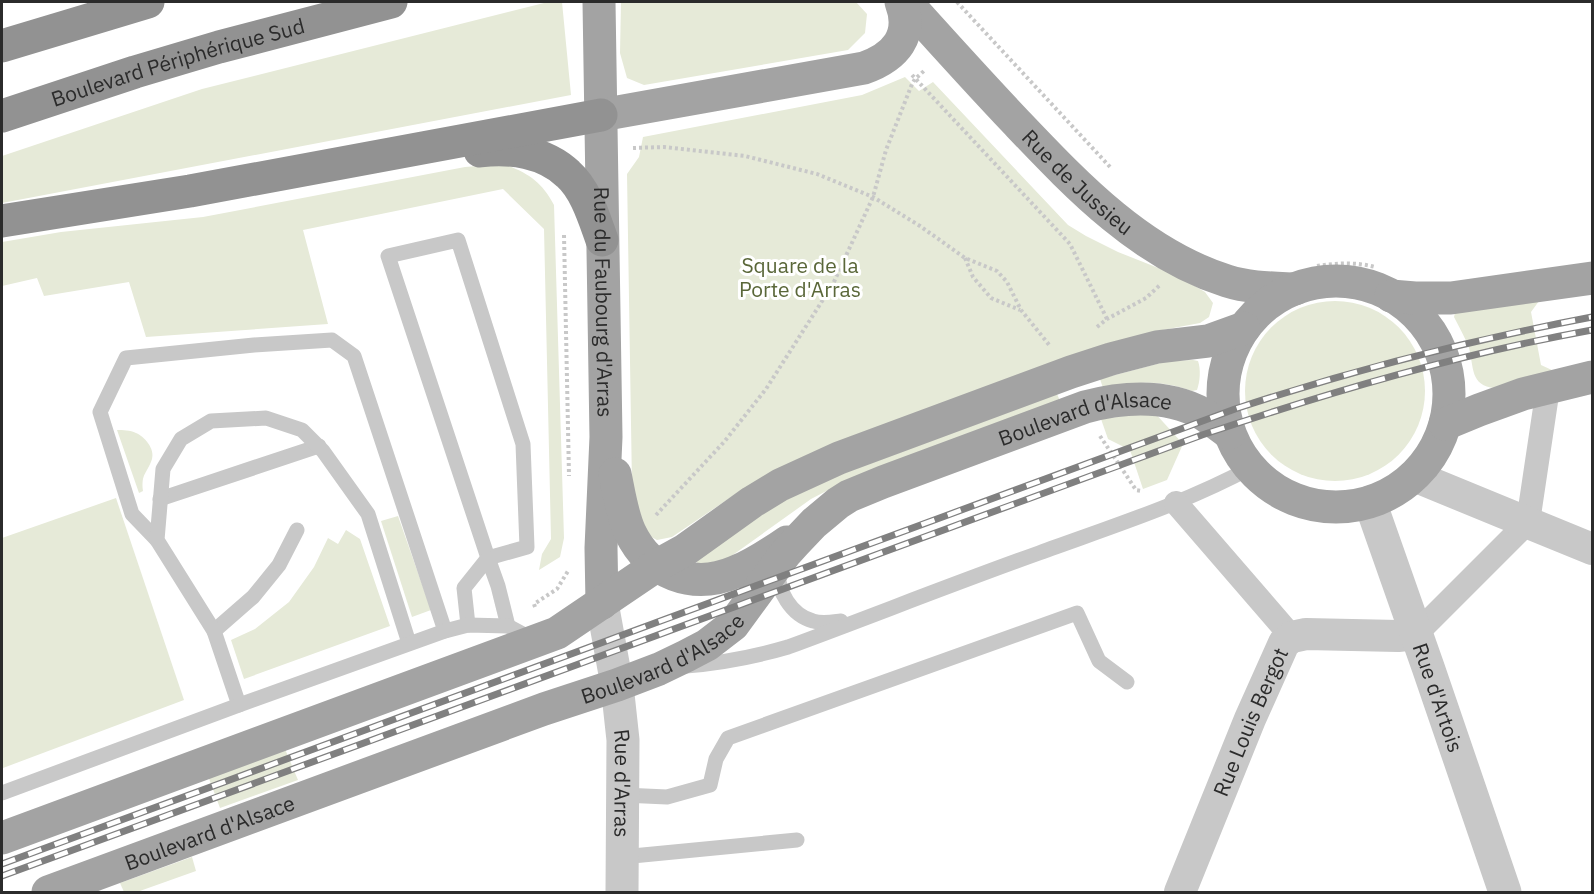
<svg xmlns="http://www.w3.org/2000/svg" width="1594" height="894" viewBox="0 0 1594 894" font-family="'IBM Plex Sans',sans-serif">
<style>
.green{fill:#e6ead8}
.lines{fill:none;stroke-linecap:round;stroke-linejoin:round}
.path{stroke:#c8c8c8;stroke-width:4;stroke-dasharray:3 3;stroke-linecap:butt}
.service{stroke:#c8c8c8;stroke-width:15}
.pedestrian{stroke:#c8c8c8;stroke-width:24}
.minor{stroke:#c8c8c8;stroke-width:32}
.tertiary{stroke:#c8c8c8;stroke-width:33}
.primary{stroke:#a3a3a3;stroke-width:33}
.motorway{stroke:#929292;stroke-width:33}
.rail-casing{stroke:#808080;stroke-width:7}
.rail{stroke:#fff;stroke-width:4.5;stroke-dasharray:14;stroke-linecap:butt}
.labels{text-anchor:middle;dominant-baseline:central;stroke-width:6;stroke-linejoin:round;paint-order:stroke}
.street-label{font-size:21px;fill:#2b2b2b;stroke:#fff}
.park-label{font-size:21px;fill:#5a6739;stroke:#fff}
</style>
<rect width="100%" height="100%" fill="#fff"/>
<!-- green -->
<g class="green">
<path d="M 548,2 L 562,2 L 571,95 L 2,203 L 2,156 L 202,89 Z"/>
<path d="M 621,2 L 856,2 L 867,14 L 865,33 L 848,50 L 644,85 L 627,78 L 620,53 Z"/>
<path d="M 905,77 L 919,91 L 933,82 L 1068,225 L 1086,236 L 1118,252 L 1176,275 L 1205,292 L 1213,303 L 1209,317 L 1200,323 L 1152,332 L 743,489 L 672,537 L 657,540 L 644,533 L 632,485 L 627,174 L 639,157 L 643,137 L 862,95 Z"/>
<path d="M 504,164 C 529,174 541,181 554,205 L 564,538 L 560,557 L 539,570 L 542,554 L 551,539 L 544,229 L 503,189 L 303,230 L 328,324 L 146,337 L 129,282 L 44,296 L 37,278 L 2,286 L 2,242 L 61,232 L 203,217 L 465,167 Z"/>
<circle cx="1335" cy="391" r="90"/>
<path d="M 1539,301 L 1531,312 L 1541,365 L 1554,371 L 1495,388 C 1470,386 1474,367 1469,348 C 1465,337 1459,327 1454,317 L 1455,313 Z"/>
<path d="M 1193,360 L 1198,361 C 1201,369 1200,382 1197,390 L 1192,391 C 1162,380 1134,381 1103,388 L 1100,379 L 1168,361 Z"/>
<path d="M 1057,394 L 1061,403 L 838,485 L 811,499 L 730,557 L 718,563 L 699,565 L 696,561 L 780,502 L 820,482 Z"/>
<path d="M 1154,412 L 1183,444 L 1167,480 L 1143,489 L 1130,450 L 1108,439 L 1101,419 Z"/>
<path d="M 117,430 C 123,430 130,430 136,433 C 145,437 155,449 152,459 C 147,474 141,473 143,491 L 139,493 Z"/>
<path d="M 116,498 L 184,700 L 3,768 L 2,538 Z"/>
<path d="M 398,516 L 431,610 L 412,617 L 381,521 Z"/>
<path d="M 346,530 L 360,539 L 390,626 L 244,679 L 231,640 L 255,629 L 289,602 L 314,567 L 328,538 L 338,544 Z"/>
<path d="M 285,749 L 298,780 L 220,808 L 208,776 Z"/>
<path d="M 192,857 L 196,871 L 137,892 L 124,892 L 120,883 Z"/>
</g>
<g class="lines">
<!-- path -->
<g class="path">
<path d="M 957,2 L 1111,168"/>
<path d="M 912,75 L 1070,244 L 1107,319"/>
<path d="M 633,148 L 664,147 L 745,156 L 817,174 L 873,197 L 920,226 L 965,258 L 997,271 L 1007,282 L 1021,310 L 1050,346"/>
<path d="M 564,235 L 569,476"/>
<path d="M 965,258 L 973,277 L 991,298 L 1020,310"/>
<path d="M 1317,266 C 1336,263 1357,262 1375,267"/>
<path d="M 1097,327 L 1107,319 L 1146,298 L 1160,285"/>
<path d="M 1100,436 L 1136,490 L 1142,491"/>
<path d="M 656,515 L 724,442 L 766,389 L 833,284 L 873,197 L 886,150 L 912,84 L 915,79 L 925,70"/>
<path d="M 535,607 L 534,604 L 557,589 L 568,571"/>
</g>
<!-- service -->
<g class="service">
<path d="M 458,240 L 523,444 L 527,547 L 488,558 L 388,256 Z"/>
<path d="M 160,499 L 319,446"/>
<path d="M 157,540 L 132,514 L 100,412 L 126,358 L 254,345 L 332,340 L 354,356 L 445,631"/>
<path d="M 778,569 C 777,591 791,615 813,621 C 822,624 832,622 841,621"/>
<path d="M 468,625 L 464,588 L 488,558 L 498,586 L 508,626"/>
<path d="M 214,631 L 253,597 L 279,565 L 297,530"/>
<path d="M 686,666 C 721,663 754,657 788,647 C 872,616 955,583 1039,553 C 1110,527 1183,504 1250,468"/>
<path d="M 239,705 L 214,631 L 157,540 L 163,469 L 181,439 L 211,421 L 266,418 L 302,430 L 323,451 L 368,514 L 409,643"/>
<path d="M 2,793 L 239,705 L 445,631 L 468,625 L 508,626 L 534,640"/>
<path d="M 623,795 L 667,797 L 710,785 L 716,759 L 728,738 L 1077,613 L 1099,661 L 1127,682"/>
<path d="M 622,857 L 797,840"/>
</g>
<!-- pedestrian -->
<g class="pedestrian">
<path d="M 1176,503 L 1292,637"/>
<path d="M 1416,634 L 1528,522 L 1548,388"/>
</g>
<!-- minor -->
<g class="minor">
<path d="M 1414,476 L 1592,549"/>
<path id="s1" d="M 1180,892 L 1250,719 L 1284,643 L 1292,637 L 1306,634 L 1398,636 L 1416,634"/>
</g>
<!-- tertiary -->
<g class="tertiary">
<path id="s2" d="M 1370,502 L 1428,667 L 1505,892"/>
<path id="s3" d="M 602,603 L 617,685 L 623,740 L 622,892"/>
</g>
<!-- primary -->
<g class="primary">
<path id="s4" d="M 599,2 L 606,437 L 601,548 L 602,603"/>
<path id="s5" d="M 906,2 C 942,42 979,83 1017,123 C 1077,186 1141,254 1227,281 C 1249,288 1272,288 1295,289"/>
<path d="M 601,115 L 864,68 C 895,57 914,36 901,2"/>
<circle cx="1336" cy="394" r="113"/>
<path d="M 1391,296 L 1415,298 L 1451,298 L 1592,278"/>
<path d="M 1445,424 L 1479,410 L 1523,394 L 1592,377"/>
<path d="M 615,474 C 619,493 622,515 630,532 C 650,574 693,590 735,572 C 753,565 771,553 787,542"/>
<path d="M 2,838 L 557,633 L 656,566 L 685,550 L 752,502 L 780,485 L 839,458 L 1071,372 L 1111,359 L 1157,347 L 1208,341 L 1244,328"/>
<path id="s6" d="M 48,892 L 544,709 L 617,685 L 659,669 L 686,656 L 707,645 L 733,625 L 785,554 L 795,543 L 814,523 L 838,503 L 849,496 L 883,482 L 1085,407 C 1123,397 1167,394 1203,414 C 1212,420 1221,427 1229,433"/>
</g>
<!-- motorway -->
<g class="motorway">
<path d="M 2,46 L 148,2"/>
<path id="s7" d="M 2,116 L 135,72 L 219,47 L 391,2"/>
<path d="M 480,151 C 510,147 545,152 568,174 C 586,190 594,218 602,240"/>
<path d="M 2,221 L 190,191 L 601,115"/>
</g>
<!-- rail casing -->
<g class="rail-casing">
<g id="rail">
<path d="M 2,864 L 1235,409 C 1352,370 1471,340 1592,317"/>
<path d="M 2,876 L 1202,435 C 1330,392 1459,354 1592,330"/>
</g>
</g>
<!-- rail -->
<use href="#rail" class="rail"/>
</g>
<g class="labels">
<!-- street labels -->
<g class="street-label">
<text stroke="none"><textPath href="#s7" startOffset="184">Boulevard Périphérique Sud</textPath></text>
<text stroke="none"><textPath href="#s5" startOffset="249">Rue de Jussieu</textPath></text>
<text stroke="none"><textPath href="#s4" startOffset="300">Rue du Faubourg d'Arras</textPath></text>
<text stroke="none"><textPath href="#s6" startOffset="1162">Boulevard d'Alsace</textPath></text>
<text stroke="none"><textPath href="#s6" startOffset="658">Boulevard d'Alsace</textPath></text>
<text stroke="none"><textPath href="#s2" startOffset="207">Rue d'Artois</textPath></text>
<text stroke="none"><textPath href="#s1" startOffset="184">Rue Louis Bergot</textPath></text>
<text stroke="none"><textPath href="#s3" startOffset="182">Rue d'Arras</textPath></text>
<text stroke="none"><textPath href="#s6" startOffset="172">Boulevard d'Alsace</textPath></text>
</g>
<!-- park labels -->
<g class="park-label">
<text x="800" y="265">Square de la<tspan x="800" dy="24">Porte d'Arras</tspan></text>
</g>
</g>
<!-- border -->
<rect width="1594" height="894" fill="none" stroke="#2b2b2b" stroke-width="6"/>
</svg>
